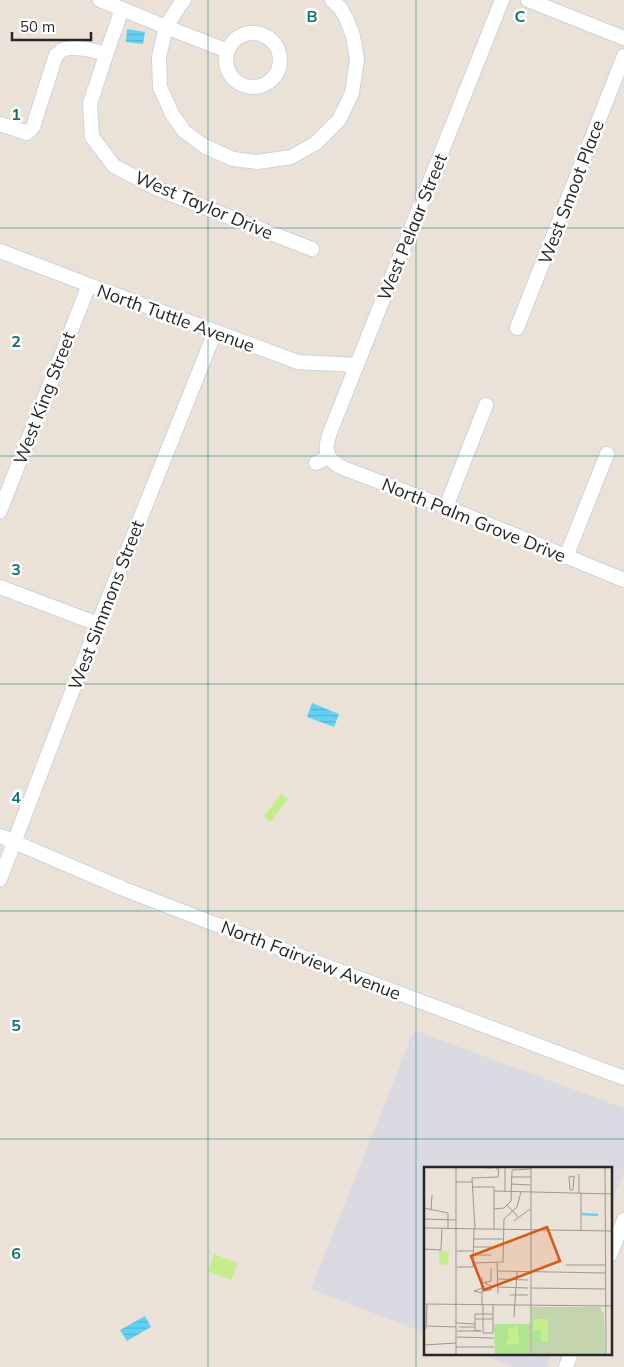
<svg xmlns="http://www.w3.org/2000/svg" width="624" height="1367" viewBox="0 0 624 1367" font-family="Mulish,sans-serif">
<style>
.industrial{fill:#dbd9e2}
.pitch{fill:#c6ed8b}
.water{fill:url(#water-rules)}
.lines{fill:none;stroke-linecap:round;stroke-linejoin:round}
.minor-casing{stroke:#cdd1e1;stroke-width:16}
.minor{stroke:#fff;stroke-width:14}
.grid{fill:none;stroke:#0f766e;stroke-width:1;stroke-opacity:0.55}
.labels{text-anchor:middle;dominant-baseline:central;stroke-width:5;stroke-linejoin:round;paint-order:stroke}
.street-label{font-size:18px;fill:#272727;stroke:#fff}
.inset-river{fill:none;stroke:#63d1f4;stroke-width:2.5}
.inset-road{fill:none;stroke:#9d9791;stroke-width:1}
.view{fill:#de560d;fill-opacity:0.15;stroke:#de560d;stroke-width:2.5}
.inset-edge{fill:none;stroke:#272727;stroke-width:2.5}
.grid-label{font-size:16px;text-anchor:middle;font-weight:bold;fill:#0f766e;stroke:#fff;stroke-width:5;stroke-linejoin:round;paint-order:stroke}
</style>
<defs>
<pattern id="water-rules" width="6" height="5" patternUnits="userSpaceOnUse" patternTransform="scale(1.25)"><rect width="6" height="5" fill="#63d1f4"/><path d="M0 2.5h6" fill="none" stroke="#56b3d1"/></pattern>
</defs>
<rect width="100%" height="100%" fill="#ebe2d7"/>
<!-- industrial -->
<g class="industrial">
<path d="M 414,1030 L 624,1108 L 624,1172 L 610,1207 L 610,1168 L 425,1168 L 425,1333 L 311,1289 Z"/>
<path d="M 479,1353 L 552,1353 L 547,1367 L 514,1367 Z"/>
</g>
<!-- pitch -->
<g class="pitch">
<path d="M 281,794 L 288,799 L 270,822 L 264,816 Z"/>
<path d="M 214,1254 L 238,1263 L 231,1280 L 208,1271 Z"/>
</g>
<!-- water -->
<g class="water">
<path d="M 127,29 L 145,32 L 143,44 L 126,42 Z"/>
<path d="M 312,703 L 339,714 L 334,727 L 307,717 Z"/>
<path d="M 145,1316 L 151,1327 L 127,1341 L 120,1330 Z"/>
</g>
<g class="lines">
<!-- minor casing -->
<g class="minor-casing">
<g id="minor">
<path d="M 100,0 L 166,27 L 228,51"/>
<path d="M 184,0 L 179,6 L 166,27 L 159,57 L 160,87 L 172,114 L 184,131 L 204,146 L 233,159 L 258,162 L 291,157 L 316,143 L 339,120 L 352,93 L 357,59 L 353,36 L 347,20 L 341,9 L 332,0"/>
<path d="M 502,0 L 331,430 C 324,448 324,459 343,468 L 446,507 L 624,580"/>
<path d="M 528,0 L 624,38"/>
<path d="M 122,9 L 106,55 L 90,104 L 92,137 L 114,166 L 158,189 L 312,249"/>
<circle cx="253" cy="60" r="27"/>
<path d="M 0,124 L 27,133 L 33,127 L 56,55 C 57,55 61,51 62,50 C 73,45 95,50 106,55"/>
<path d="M 0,251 L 89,285 L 298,362 L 357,365"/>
<path d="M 517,328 L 624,56"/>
<path d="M 316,463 L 329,457"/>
<path d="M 446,507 L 486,405"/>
<path d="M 0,511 L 89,285"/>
<path d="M 566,557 L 607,454"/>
<path d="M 0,587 L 98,624"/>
<path d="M 0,836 L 124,889 L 207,921 L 624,1078"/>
<path d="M 0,879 L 98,624 L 215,332"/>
<path d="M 610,1255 L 624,1220"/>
<path d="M 566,1367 L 571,1353"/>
</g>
</g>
<!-- minor -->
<use href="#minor" class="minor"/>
</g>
<!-- grid -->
<path class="grid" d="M 208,0 L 208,1367M 416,0 L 416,1367M 0,228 L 624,228M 0,456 L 624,456M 0,684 L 624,684M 0,911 L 624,911M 0,1139 L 624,1139"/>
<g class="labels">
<!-- street labels -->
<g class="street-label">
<text transform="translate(571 192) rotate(-69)">West Smoot Place</text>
<text transform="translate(204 205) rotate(23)">West Taylor Drive</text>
<text transform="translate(412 227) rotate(-68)">West Pelaar Street</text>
<text transform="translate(176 318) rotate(20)">North Tuttle Avenue</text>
<text transform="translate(44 398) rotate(-69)">West King Street</text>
<text transform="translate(474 520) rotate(22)">North Palm Grove Drive</text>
<text transform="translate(106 605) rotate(-69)">West Simmons Street</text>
<text transform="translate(311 960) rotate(21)">North Fairview Avenue</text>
</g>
</g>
<!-- overview -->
<g transform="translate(424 1167)">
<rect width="188" height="188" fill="#ebe2d7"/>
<path d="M 108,140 L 177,140 L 177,144 L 180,145 L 181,187 L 108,187 L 108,175 L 124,152 L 108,152 Z" fill="#c2d5ad"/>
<path d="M 108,152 L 124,152 L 124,175 L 108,175 ZM 70,157 L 106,157 L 106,187 L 71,187 Z" fill="#afe590"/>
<path d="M 15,84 L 25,84 L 24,98 L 15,97 ZM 109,152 L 124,152 L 124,175 L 117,175 L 117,163 L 109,163 ZM 90,159 L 94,159 L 95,177 L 83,178 L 83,172 L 89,172 L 84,170 L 84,160 L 89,160 L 89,163 Z" fill="#c6ed8b"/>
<path class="inset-river" d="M 158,47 L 174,48"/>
<path class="inset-road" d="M 32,0 L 32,187M 52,0 L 67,1M 81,0 L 81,25M 107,0 L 107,187M 181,0 L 182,187M 155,7 L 155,26M 150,9 L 149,23 L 146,23 L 145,10 ZM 87,10 L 107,10M 48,11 L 51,62M 48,11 L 74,10 L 75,2 L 72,2M 32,15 L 48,15M 87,17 L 106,18M 48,20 L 70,20M 70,20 L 70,62M 70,24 L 188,27M 157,26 L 157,63M 83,38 L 94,50M 0,41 L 24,46 L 24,62M 70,42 L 80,41 L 87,34 L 88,3 L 107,2M 7,43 L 8,28M 0,52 L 32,53M 90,54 L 106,42M 0,61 L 188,64M 49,72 L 79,72M 49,80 L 68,80M 0,82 L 17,83 L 18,61M 33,84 L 49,84M 49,88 L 67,88M 49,96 L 79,95 L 80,52 L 93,40 L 97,25M 73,96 L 74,126M 142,98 L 181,98M 33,100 L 49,100 L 50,62M 74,104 L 182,106M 74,112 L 104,113M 58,116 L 67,114 L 67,101M 74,120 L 104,121M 107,121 L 181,122M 58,124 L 67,123 L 67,119 L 61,116M 58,126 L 50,124 L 58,121M 86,128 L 104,128M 0,137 L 188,139M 58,138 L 58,110M 59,138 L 59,166 L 69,166 L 69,138M 90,150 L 93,105M 51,152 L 69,152M 32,156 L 51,157M 3,159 L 32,160M 35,160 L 51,160M 2,162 L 3,137M 33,164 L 57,164 L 51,163M 51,164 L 51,147 L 69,147M 33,170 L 70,171M 0,178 L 32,176M 32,180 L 70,180"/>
<path class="view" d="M 123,60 L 136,94 L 60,123 L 47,89 Z"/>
<rect width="188" height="188" class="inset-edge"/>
</g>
<g class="grid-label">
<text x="312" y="22">B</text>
<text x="520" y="22">C</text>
<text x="16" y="120">1</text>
<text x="16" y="347">2</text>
<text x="16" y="575">3</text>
<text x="16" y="803">4</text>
<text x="16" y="1031">5</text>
<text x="16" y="1259">6</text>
</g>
<!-- scale -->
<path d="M12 32v8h79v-8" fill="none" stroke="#272727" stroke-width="2.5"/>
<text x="20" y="32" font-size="15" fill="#272727" stroke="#ffffff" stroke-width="4" paint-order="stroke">50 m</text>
</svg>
